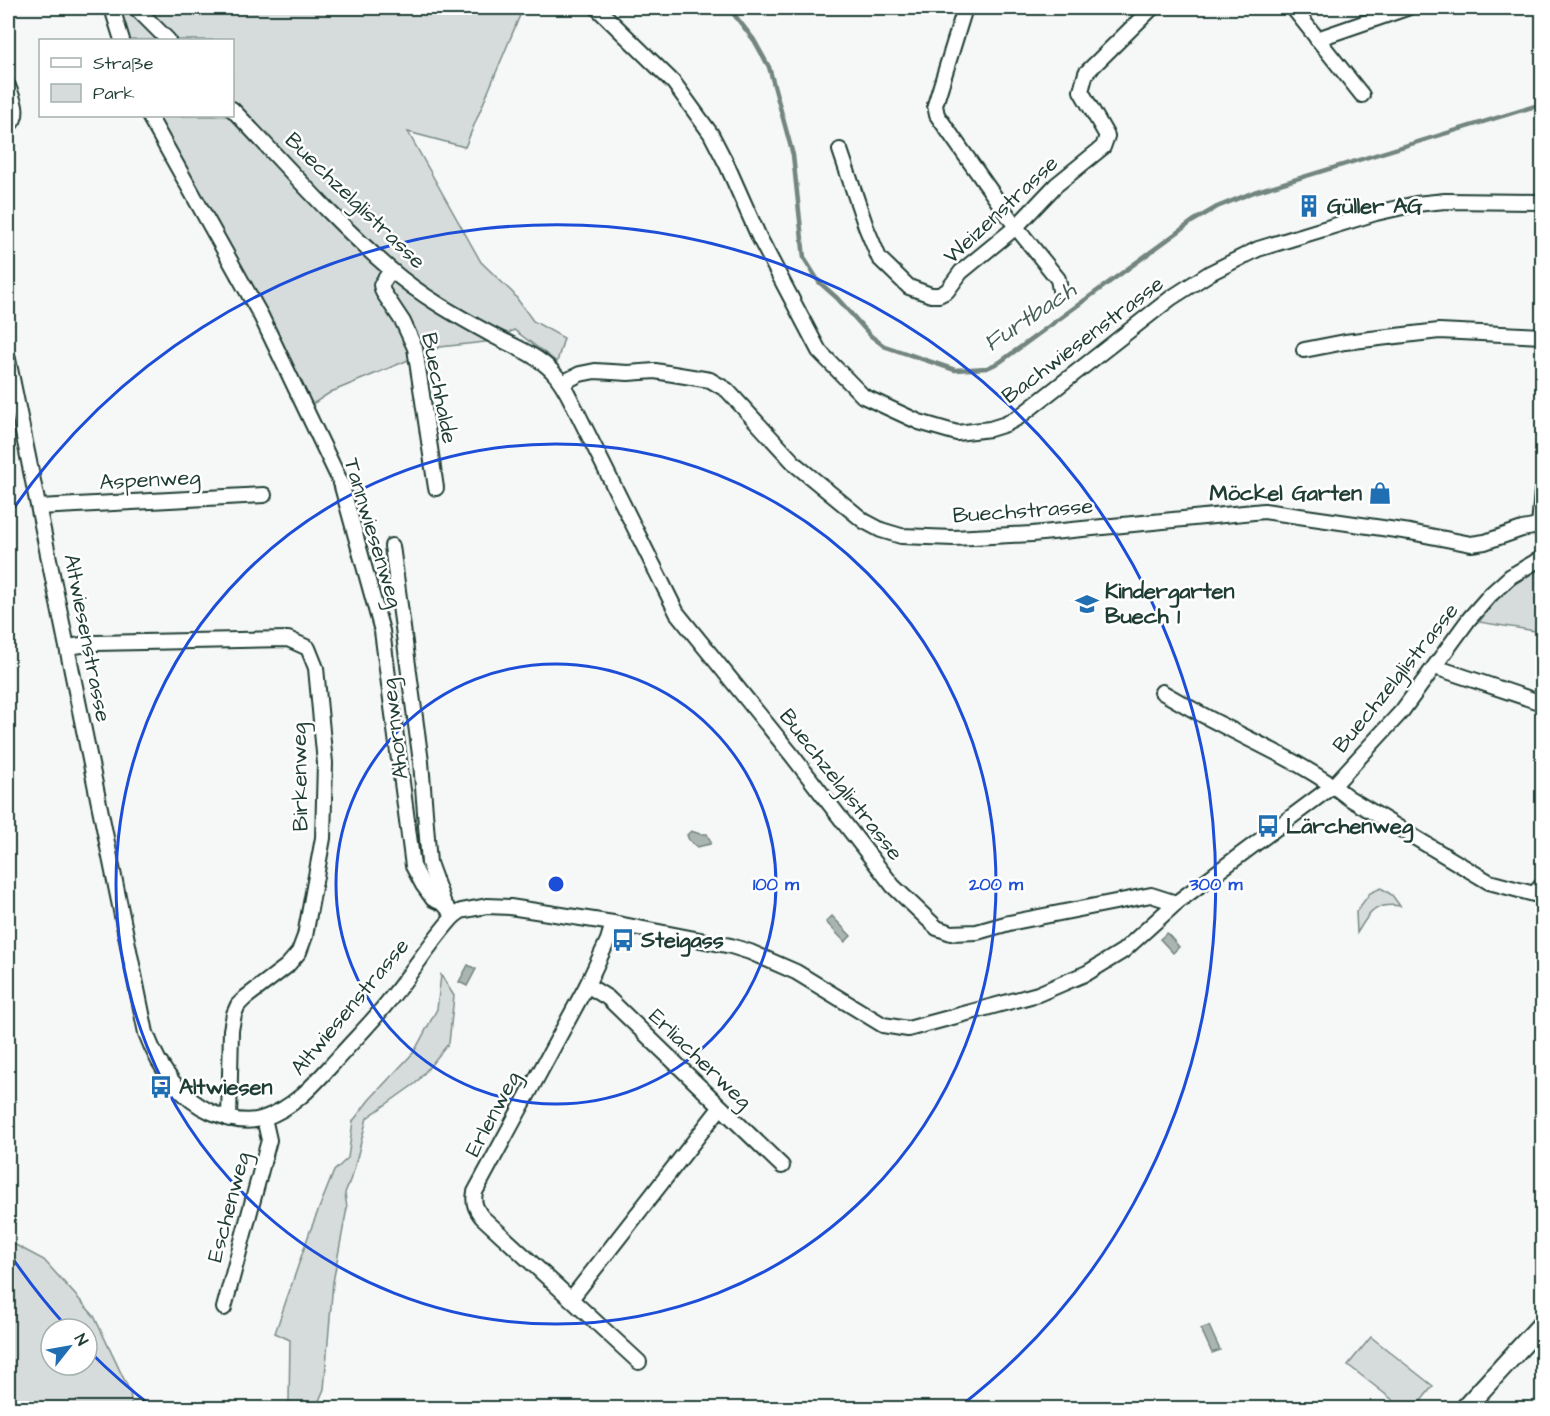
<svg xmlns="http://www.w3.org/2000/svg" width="1550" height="1416" viewBox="0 0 1550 1416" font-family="'Architects Daughter',sans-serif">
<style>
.green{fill:#d6dcdb;stroke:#7a8c88;stroke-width:1.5;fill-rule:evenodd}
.water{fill:#aab5b1;stroke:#72857f;stroke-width:1.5}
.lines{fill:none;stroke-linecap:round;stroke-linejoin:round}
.stream{stroke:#72857f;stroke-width:4.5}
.street-casing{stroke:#1f3d34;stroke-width:18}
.secondary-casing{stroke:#1f3d34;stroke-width:22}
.street{stroke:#fff;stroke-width:14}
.secondary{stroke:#fff;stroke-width:18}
.ring{fill:none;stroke:#1d4ed8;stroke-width:3}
.labels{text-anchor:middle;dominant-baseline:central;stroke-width:5;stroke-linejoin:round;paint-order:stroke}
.street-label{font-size:22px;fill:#1f3d34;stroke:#fff}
.poi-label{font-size:22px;font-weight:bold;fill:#1f3d34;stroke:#fff;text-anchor:start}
.water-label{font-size:24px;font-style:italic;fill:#49615a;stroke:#fff}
.centre{fill:#1d4ed8;stroke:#fff;stroke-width:3}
.ring-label{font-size:18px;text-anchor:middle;font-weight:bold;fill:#1d4ed8;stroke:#fff;stroke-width:5;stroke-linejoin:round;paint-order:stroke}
</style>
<rect width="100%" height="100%" fill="#f6f7f7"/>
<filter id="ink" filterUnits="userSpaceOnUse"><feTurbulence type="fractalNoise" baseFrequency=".0167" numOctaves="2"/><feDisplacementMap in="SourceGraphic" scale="12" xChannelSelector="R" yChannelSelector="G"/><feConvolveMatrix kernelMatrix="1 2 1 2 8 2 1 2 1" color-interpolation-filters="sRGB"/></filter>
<g filter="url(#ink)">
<!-- green -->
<g class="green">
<path d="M 112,8 L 523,8 L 465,147 L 408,132 L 481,262 L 513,293 L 533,321 L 564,338 L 557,362 L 514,330 L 494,341 L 440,347 L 331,392 L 305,409 L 149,116 L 232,116 L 232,40 L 122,40 Z"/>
<path d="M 1542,567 L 1542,632 L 1479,622 L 1504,591 Z"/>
<path d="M 1381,888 L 1392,895 L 1400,906 C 1375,902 1369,913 1357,933 L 1356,912 L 1370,893 Z"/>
<path d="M 441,975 L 454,996 L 449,1043 L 416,1083 L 367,1118 L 354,1170 L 345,1193 L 347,1208 L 333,1282 L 324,1389 L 316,1408 L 287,1408 L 289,1403 L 290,1340 L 275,1333 L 310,1231 L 334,1171 L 348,1158 L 353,1121 L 369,1100 L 414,1052 L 437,1009 Z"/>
<path d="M 8,1241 L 44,1260 L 94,1316 L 130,1392 L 132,1408 L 8,1408 ZM 51,1329 L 87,1329 L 87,1365 L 51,1365 Z"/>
<path d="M 1371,1337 L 1433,1386 L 1415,1408 L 1403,1408 L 1348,1365 Z"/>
</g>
<!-- water -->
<g class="water">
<path d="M 691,831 L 700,834 L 707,834 L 711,842 L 710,844 L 697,847 L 689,840 L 687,835 Z"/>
<path d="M 832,916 L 851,936 L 845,942 L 826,922 Z"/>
<path d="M 1167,933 L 1179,947 L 1173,953 L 1160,939 Z"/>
<path d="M 468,965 L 476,969 L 467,986 L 459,982 Z"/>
<path d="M 1209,1326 L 1220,1350 L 1212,1353 L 1201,1329 Z"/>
</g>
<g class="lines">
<!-- stream -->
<path class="stream" d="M 729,8 L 754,40 L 769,67 L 793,155 L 804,258 L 819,282 L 837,298 L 871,336 L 884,346 L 955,370 L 987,368 L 1000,362 L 1193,221 L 1217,207 L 1254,192 L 1542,104"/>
<!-- street casing -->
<g class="street-casing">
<g id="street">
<path d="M 112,8 L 122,40"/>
<path d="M 136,8 L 168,40"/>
<path d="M 597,8 L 674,83 L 711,134 L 727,165 L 759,237 L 819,351 L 863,396 L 919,422 L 957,433 L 990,429 L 1006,424 L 1019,417 L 1171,298 L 1210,273 L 1258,249 L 1376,213 L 1416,204 L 1445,201 L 1542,202"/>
<path d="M 965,8 L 935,105 L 937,115 L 1016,227 L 1058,279 L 1060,290"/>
<path d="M 1293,8 L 1362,95"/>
<path d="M 1317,39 L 1407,8"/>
<path d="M 8,86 C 13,100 22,115 8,126"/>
<path d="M 232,109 C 284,163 333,220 390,269 C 421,296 457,316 494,336 C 513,346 537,355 552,371 C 562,381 568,394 574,406 L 677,613 L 791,754 L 893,886 L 937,928 L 951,933 L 977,932 L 1009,923 L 1151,895 L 1176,903"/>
<path d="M 149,116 L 261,316 L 341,483 L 382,631 L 413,866 L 423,885 L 433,899 L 444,904 L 454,916"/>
<path d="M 840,150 L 866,227 L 879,258 L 909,287 L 931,295 L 939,295 L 947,291 L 961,272 L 1016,227 L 1056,185 L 1103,147 L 1107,136 L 1081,91 L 1086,73 L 1152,8"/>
<path d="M 391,270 L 381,285 L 383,292 L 403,322 L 415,348 L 436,488"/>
<path d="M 1304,350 L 1345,342 L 1439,331 L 1542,336"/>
<path d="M 8,359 L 146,1033 C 158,1065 178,1097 211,1112 C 227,1119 247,1124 264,1118 C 296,1107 316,1082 338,1058 C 354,1040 372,1022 387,1003 C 411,975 429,943 454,916 L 461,911 L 487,906 L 510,907 L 613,923 L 731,946 L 750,952 L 796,972 L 883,1025 L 908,1029 L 1038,994 L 1087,973 L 1123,951 L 1176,903 L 1334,785 L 1402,711 L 1469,619 L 1490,595 L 1511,576 L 1542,558"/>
<path d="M 562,383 L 580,374 L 595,371 L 628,373 L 655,371 L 710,380 L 727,390 L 796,465 L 864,521 L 881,530 L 901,536 L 954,538 L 1032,534 L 1264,511 L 1410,532 L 1471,544 L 1485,542 L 1522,529 L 1539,526"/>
<path d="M 39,507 L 264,495"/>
<path d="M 1539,526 L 1542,491"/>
<path d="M 392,546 L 421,762 L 429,863 L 444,904"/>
<path d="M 68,647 L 95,643 L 288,639 L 308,648 L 316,668 L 325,763 L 323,838 L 305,936 L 299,952 L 287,966 L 245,998 L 238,1005 L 234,1014 L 231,1030 L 229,1119"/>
<path d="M 1435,667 L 1542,703"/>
<path d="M 1162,692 C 1181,703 1200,714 1220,724 C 1264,747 1310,767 1349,798 L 1489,882 L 1534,894 L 1542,885"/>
<path d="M 613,923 L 608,940 L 587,985 L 475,1192 C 473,1202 475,1208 482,1217 L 639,1362"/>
<path d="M 587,985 L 608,998 L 782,1166"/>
<path d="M 571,1299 L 720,1108"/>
<path d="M 224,1308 L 269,1140 L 264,1118"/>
</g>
</g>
<!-- secondary casing -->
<g class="secondary-casing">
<path id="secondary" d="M 1465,1408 L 1542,1324"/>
</g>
<!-- street -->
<use href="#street" class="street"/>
<!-- secondary -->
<use href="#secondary" class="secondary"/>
</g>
</g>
<!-- distance rings -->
<g class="ring">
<circle cx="556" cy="884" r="220"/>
<circle cx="556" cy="884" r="440"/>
<path d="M154 1408A660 660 0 0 1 89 1351M66 1326A660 660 0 0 1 9 1253M9 515A660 660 0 1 1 958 1408"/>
</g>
<!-- icons -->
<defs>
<g id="building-bare" transform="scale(1.8)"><path d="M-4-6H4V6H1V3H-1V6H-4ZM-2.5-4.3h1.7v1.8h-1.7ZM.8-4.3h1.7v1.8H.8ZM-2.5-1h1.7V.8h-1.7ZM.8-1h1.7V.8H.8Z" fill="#1f6fb2" stroke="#fff" stroke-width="2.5" paint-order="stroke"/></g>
<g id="shop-bare" transform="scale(1.8)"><path d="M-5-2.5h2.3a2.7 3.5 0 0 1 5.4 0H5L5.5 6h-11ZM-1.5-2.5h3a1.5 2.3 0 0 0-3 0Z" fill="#1f6fb2" stroke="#fff" stroke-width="2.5" paint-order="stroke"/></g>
<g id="school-bare" transform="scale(1.8)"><path d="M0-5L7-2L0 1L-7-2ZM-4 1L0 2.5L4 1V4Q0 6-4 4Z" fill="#1f6fb2" stroke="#fff" stroke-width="2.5" paint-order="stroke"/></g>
<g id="bus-bare" transform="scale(1.8)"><path d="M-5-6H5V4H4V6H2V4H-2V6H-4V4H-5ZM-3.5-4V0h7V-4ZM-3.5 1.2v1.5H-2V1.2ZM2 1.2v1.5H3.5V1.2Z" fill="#1f6fb2" stroke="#fff" stroke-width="2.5" paint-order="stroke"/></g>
</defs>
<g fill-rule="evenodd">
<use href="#building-bare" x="1309" y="206"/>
<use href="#shop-bare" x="1380" y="493"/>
<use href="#school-bare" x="1087" y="604"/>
<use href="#bus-bare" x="1268" y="826"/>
<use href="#bus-bare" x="623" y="940"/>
<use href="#bus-bare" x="161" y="1087"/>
</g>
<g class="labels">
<!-- street labels -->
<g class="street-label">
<text transform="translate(355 201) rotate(44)">Buechzelglistrasse</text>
<text transform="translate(1001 210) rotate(-43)">Weizenstrasse</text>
<text transform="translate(1083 340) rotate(-37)">Bachwiesenstrasse</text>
<text transform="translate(439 388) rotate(79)">Buechhalde</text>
<text transform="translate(150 480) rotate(-3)">Aspenweg</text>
<text transform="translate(1023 511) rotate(-4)">Buechstrasse</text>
<text transform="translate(373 533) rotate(73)">Tannwiesenweg</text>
<text transform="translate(87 638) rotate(79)">Altwiesenstrasse</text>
<text transform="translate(1396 678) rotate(-51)">Buechzelglistrasse</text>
<text transform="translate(395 729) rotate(-97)">Ahornweg</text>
<text transform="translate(300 777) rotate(-91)">Birkenweg</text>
<text transform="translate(841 785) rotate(52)">Buechzelglistrasse</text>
<text transform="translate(350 1007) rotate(-50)">Altwiesenstrasse</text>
<text transform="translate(700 1059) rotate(44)">Erliacherweg</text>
<text transform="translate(493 1114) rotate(-62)">Erlenweg</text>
<text transform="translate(229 1207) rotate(-75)">Eschenweg</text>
</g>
<!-- poi labels -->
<g class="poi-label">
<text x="1327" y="206">Güller AG</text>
<text x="1362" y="493" text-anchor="end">Möckel Garten</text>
<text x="1105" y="591">Kindergarten<tspan x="1105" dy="25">Buech 1</tspan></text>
<text x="1286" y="826">Lärchenweg</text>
<text x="641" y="940">Steigass</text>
<text x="179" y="1087">Altwiesen</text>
</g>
<!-- water labels -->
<g class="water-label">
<text transform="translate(1030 317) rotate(-34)">Furtbach</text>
</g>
</g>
<circle cx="556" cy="884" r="9" class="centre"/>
<g class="ring-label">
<text x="776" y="890">100 m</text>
<text x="996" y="890">200 m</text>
<text x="1216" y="890">300 m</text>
</g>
<!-- margin -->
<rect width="1550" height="1416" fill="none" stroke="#fff" stroke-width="30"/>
<rect x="15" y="15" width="1520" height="1386" fill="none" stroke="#1f3d34" stroke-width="2" filter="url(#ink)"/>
<!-- legend -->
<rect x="39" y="39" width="195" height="78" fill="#ffffff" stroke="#a5b1ae" stroke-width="1.5"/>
<rect x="51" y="58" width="30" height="9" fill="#ffffff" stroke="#a5b1ae" stroke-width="1.5"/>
<text x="93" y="69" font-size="18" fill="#1f3d34">Straße</text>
<rect x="51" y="84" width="30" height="18" fill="#d6dcdb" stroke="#a5b1ae" stroke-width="1.5"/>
<text x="93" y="99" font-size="18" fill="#1f3d34">Park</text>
<!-- north arrow -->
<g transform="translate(69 1347) rotate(59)"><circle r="28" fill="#ffffff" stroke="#a5b1ae" stroke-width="1.5"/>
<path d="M0-4.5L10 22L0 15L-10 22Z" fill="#1f6fb2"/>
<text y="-9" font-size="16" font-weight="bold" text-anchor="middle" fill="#1f3d34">N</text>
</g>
</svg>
